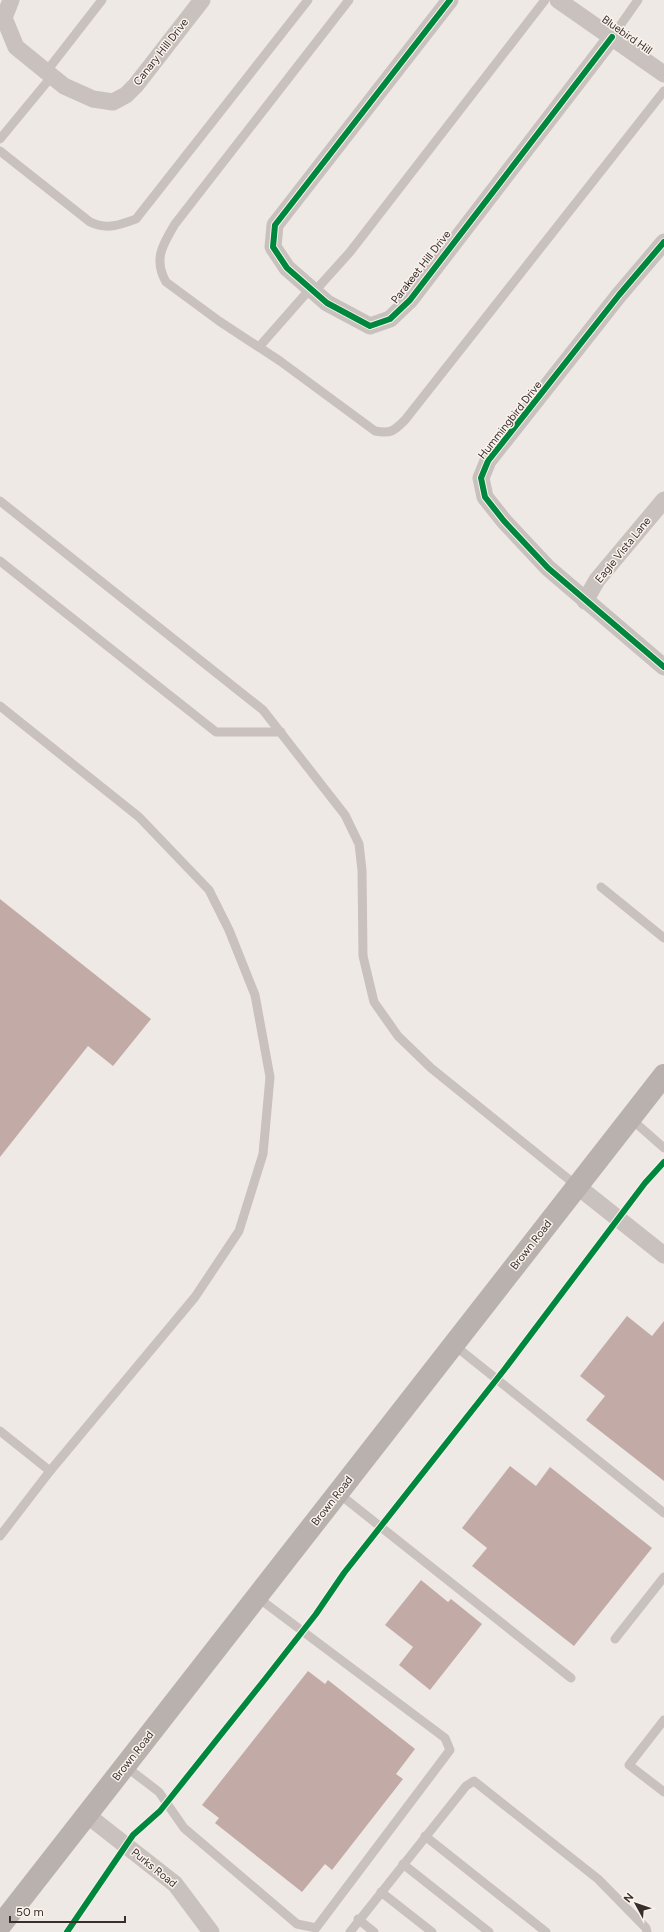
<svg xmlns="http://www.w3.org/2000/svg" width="664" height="1932" viewBox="0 0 664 1932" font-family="Figtree,sans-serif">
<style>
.building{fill:#c2aba7}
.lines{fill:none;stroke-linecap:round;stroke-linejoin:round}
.lane{stroke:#c8c1bd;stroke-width:9}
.street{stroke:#c8c1bd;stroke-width:17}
.secondary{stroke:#b9b1ad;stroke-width:22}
.cycleway-casing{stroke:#faf3ed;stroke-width:8}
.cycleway{stroke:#00873e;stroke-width:6}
.labels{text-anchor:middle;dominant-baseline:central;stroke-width:3;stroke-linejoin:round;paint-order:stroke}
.street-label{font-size:11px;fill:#3a2e2b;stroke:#faf3ed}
</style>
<rect width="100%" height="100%" fill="#efe9e5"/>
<!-- building -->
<g class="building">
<path d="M 0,899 L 151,1019 L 113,1066 L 88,1046 L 0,1157 Z"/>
<path d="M 627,1316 L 652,1336 L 664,1321 L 664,1481 L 586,1420 L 605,1396 L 580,1376 Z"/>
<path d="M 510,1466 L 536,1486 L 550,1467 L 652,1548 L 574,1646 L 472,1566 L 487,1548 L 462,1528 Z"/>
<path d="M 421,1580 L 448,1602 L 451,1599 L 482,1624 L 430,1690 L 399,1665 L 413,1647 L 385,1625 Z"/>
<path d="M 308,1671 L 325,1684 L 328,1680 L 415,1749 L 396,1774 L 403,1779 L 332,1870 L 325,1864 L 302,1892 L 215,1823 L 219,1818 L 202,1805 Z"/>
</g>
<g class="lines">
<!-- lane -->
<g class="lane">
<path d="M 349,0 L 175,224 C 163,244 153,259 166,282 L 219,321 L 280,361 L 375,431 C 391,434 394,431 405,420 L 664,91"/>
<path d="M 612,37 L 638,0"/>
<path d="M 46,72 L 102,0"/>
<path d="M 0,139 L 52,76"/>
<path d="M 0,151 L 90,222 C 107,230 120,225 136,219 L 308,0"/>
<path d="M 314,292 L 350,252 L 545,0"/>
<path d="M 259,347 L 310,289"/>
<path d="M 0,501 L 263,710 L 345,815 L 359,844 L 362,870 L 363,956 L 374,1002 L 398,1036 L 431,1068 L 577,1186"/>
<path d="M 0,561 L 216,732 L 281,732"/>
<path d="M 0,706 L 139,817 L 209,890 L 229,930 L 255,995 L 270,1077 L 263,1154 L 239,1231 L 195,1297 L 50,1471 L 0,1536"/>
<path d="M 601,887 L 664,938"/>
<path d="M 630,1118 L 664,1148"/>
<path d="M 454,1345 L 664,1513"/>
<path d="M 0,1431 L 50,1471"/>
<path d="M 338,1493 L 571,1678"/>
<path d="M 615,1639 L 664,1577"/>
<path d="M 664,1720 L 629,1765 L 664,1792"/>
<path d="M 125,1766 L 159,1792 L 184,1828 L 297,1924 L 316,1928 L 450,1750 L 445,1738 L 257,1597"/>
<path d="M 425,1836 L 546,1932"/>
<path d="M 403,1864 L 489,1932"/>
<path d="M 381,1892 L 432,1932"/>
<path d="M 358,1919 L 374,1932"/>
<path d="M 350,1932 L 466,1786 L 474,1781 L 598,1879 L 646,1928 L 647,1932"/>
</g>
<!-- street -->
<g class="street">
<path d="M 11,0 L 4,18 L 16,47 L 64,86 L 93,99 L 113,102 L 126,95 L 136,85 L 202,0"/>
<path d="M 450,0 L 275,225 L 273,247 L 287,268 L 327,303 L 370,326 L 390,319 L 410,300 L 612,37"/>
<path d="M 558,0 L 664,74"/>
<path d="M 664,242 L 619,295 L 488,461 L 481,478 L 485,497 L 504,521 L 548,568 L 664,667"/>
<path d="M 585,601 L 597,580 L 664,500"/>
<path d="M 577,1186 L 664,1255"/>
<path d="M 87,1815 L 175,1884 L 211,1932"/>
</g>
<!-- secondary -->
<path class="secondary" d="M 0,1926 L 664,1075"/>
<!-- cycleway casing -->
<g class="cycleway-casing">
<g id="cycleway">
<path d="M 450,0 L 275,225 L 273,247 L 287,268 L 327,303 L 370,326 L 390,319 L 410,300 L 612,37"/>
<path d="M 664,242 L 619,295 L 488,461 L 481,478 L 485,497 L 504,521 L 548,568 L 664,667"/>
<path d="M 67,1932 L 133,1835 L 160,1811 L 266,1678 L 316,1614 L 344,1573 L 504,1370 L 645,1183 L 664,1162"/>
</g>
</g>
<!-- cycleway -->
<use href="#cycleway" class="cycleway"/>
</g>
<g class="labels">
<!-- street labels -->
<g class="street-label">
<text transform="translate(627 35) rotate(35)">Bluebird Hill</text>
<text transform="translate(161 52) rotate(-52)">Canary Hill Drive</text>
<text transform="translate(421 267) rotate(-52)">Parakeet Hill Drive</text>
<text transform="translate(510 420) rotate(-52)">Hummingbird Drive</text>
<text transform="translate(623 550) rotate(-51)">Eagle Vista Lane</text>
<text transform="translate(531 1245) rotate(-52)">Brown Road</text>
<text transform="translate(332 1501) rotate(-52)">Brown Road</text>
<text transform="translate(133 1756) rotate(-52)">Brown Road</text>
<text transform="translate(154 1868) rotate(39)">Purks Road</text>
</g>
</g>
<!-- north arrow -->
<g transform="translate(636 1904) rotate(310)" stroke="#faf3ed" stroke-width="3" paint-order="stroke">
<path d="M0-3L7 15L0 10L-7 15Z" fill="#3a2e2b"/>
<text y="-6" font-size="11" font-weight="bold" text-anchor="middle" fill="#3a2e2b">N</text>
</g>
<!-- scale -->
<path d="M10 1916v6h115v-6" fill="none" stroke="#3a2e2b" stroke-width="2"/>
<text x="16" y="1916" font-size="12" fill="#3a2e2b" stroke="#faf3ed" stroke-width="3" paint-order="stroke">50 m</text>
</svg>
